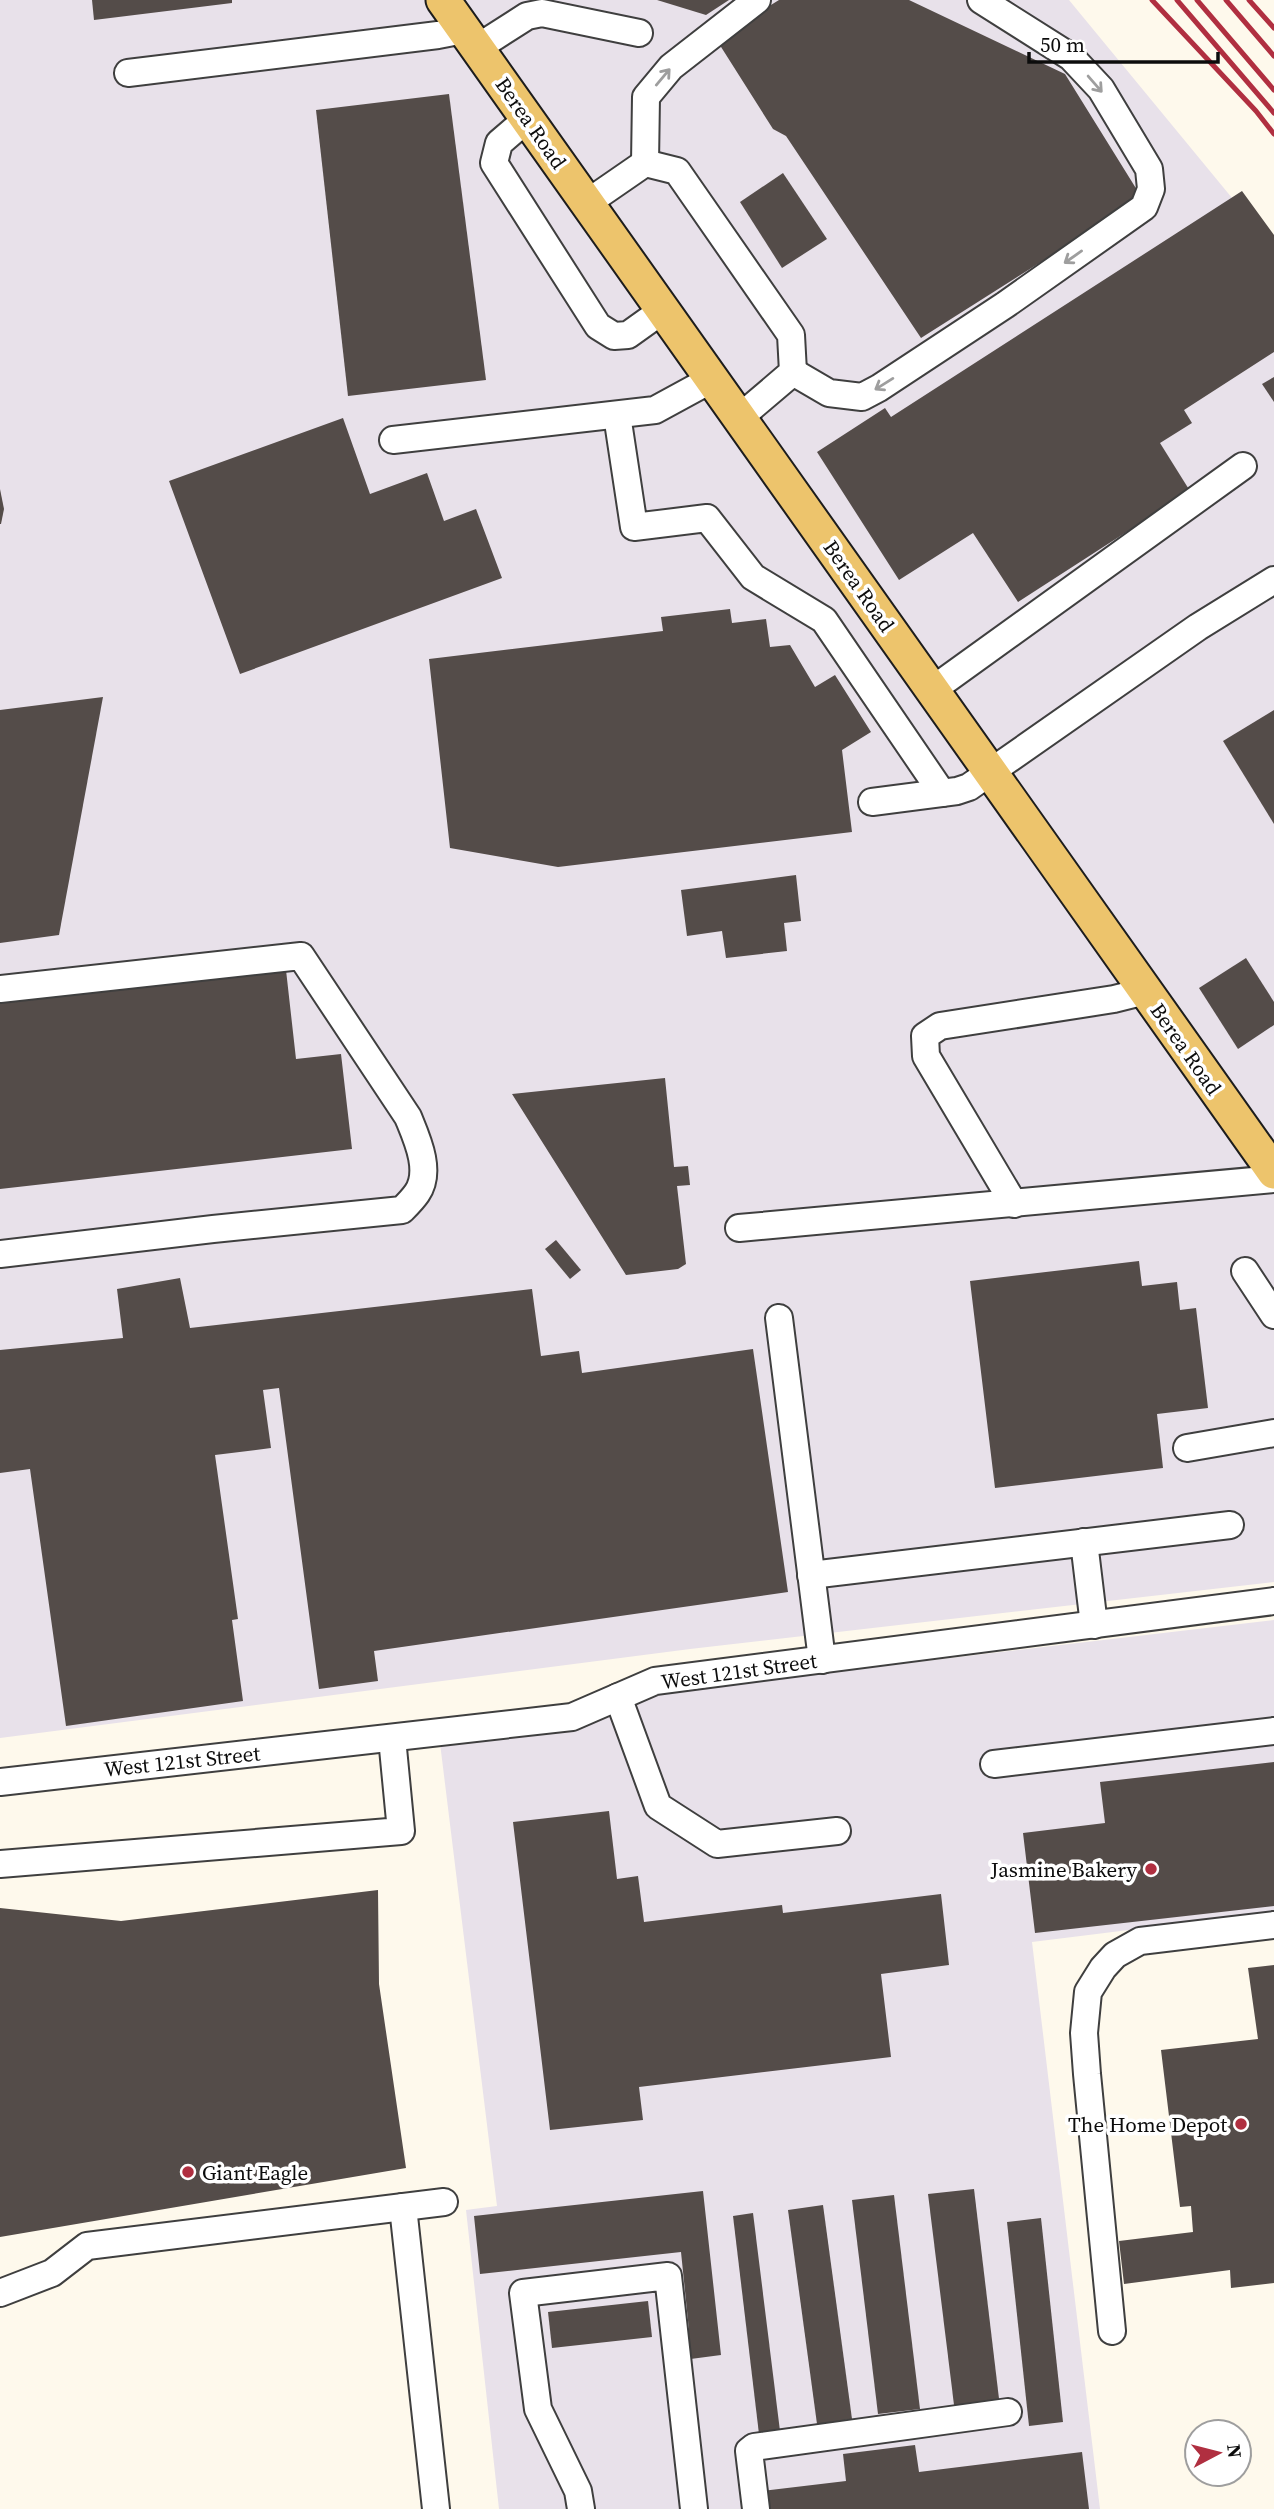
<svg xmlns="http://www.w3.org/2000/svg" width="1274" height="2509" viewBox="0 0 1274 2509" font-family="'Source Serif 4',serif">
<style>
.industrial{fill:#e8e1ea}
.building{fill:#544c49}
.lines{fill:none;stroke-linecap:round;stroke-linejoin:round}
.minor-casing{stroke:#3f3f3f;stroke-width:30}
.major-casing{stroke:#1d1d1d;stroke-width:37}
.minor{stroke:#fff;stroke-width:26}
.major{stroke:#edc46c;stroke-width:33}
.rail{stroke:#b02f40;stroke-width:5}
.oneway{stroke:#9e9e9e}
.poi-dot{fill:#b02f40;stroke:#fff;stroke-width:2.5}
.labels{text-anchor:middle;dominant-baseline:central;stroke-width:7;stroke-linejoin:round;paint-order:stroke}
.street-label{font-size:21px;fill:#0c0c0c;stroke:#fff}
.poi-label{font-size:21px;fill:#0c0c0c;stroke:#fff;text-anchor:end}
</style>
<rect width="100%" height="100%" fill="#fef9ec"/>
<!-- industrial -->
<g class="industrial">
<path d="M 0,0 L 1069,0 L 1274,249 L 1274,1582 L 690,1649 L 0,1738 Z"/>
<path d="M 1274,1620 L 1274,1912 L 1032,1942 L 1100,2509 L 499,2509 L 466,2210 L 497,2206 L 440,1743 L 662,1692 Z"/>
</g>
<!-- building -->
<g class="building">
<path d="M 92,0 L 232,0 L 232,3 L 94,20 Z"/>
<path d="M 657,0 L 729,0 L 706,15 Z"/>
<path d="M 779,0 L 909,0 L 1065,74 L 1142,198 L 921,338 L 786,136 L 773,129 L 716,39 Z"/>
<path d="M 449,94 L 486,380 L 348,396 L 316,110 Z"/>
<path d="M 783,173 L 827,239 L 782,268 L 740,202 Z"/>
<path d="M 1242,191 L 1274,235 L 1274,352 L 1184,410 L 1192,423 L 1160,443 L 1190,491 L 1018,602 L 973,533 L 899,580 L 817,452 L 885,408 L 891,417 Z"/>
<path d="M 1274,377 L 1274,402 L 1262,384 Z"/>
<path d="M 343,418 L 370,494 L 427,473 L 444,521 L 476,509 L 502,578 L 240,674 L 169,481 Z"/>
<path d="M 0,489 L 4,509 L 1,524 L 0,524 Z"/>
<path d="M 730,609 L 732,623 L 766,619 L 770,647 L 790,645 L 815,687 L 835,675 L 871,732 L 842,750 L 852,832 L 558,867 L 450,848 L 429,659 L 663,631 L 661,617 Z"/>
<path d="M 103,697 L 59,935 L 0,943 L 0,710 Z"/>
<path d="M 1274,710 L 1274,824 L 1223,741 Z"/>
<path d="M 796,875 L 801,921 L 784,923 L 787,951 L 726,958 L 722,931 L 687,936 L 681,890 Z"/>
<path d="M 1246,958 L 1274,1002 L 1274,1025 L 1238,1049 L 1199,988 Z"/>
<path d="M 286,970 L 296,1059 L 341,1054 L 352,1149 L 0,1189 L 0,1002 Z"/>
<path d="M 665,1078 L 674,1167 L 688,1166 L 690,1185 L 677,1186 L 686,1264 L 678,1269 L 626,1275 L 512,1094 Z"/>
<path d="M 556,1240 L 581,1270 L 570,1279 L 545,1249 Z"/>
<path d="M 1139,1261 L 1142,1286 L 1177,1282 L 1180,1310 L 1196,1308 L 1208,1408 L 1157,1414 L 1163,1468 L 995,1488 L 970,1281 Z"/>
<path d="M 180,1278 L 190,1328 L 532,1289 L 541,1356 L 579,1351 L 582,1373 L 753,1349 L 788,1592 L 374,1651 L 378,1681 L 319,1689 L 279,1388 L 263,1390 L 271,1448 L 215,1455 L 238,1619 L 232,1620 L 243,1701 L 66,1726 L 30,1469 L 0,1473 L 0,1350 L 123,1338 L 117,1289 Z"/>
<path d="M 1274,1762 L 1274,1906 L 1035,1933 L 1023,1833 L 1105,1823 L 1100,1782 Z"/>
<path d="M 609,1811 L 617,1879 L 638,1876 L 644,1922 L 782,1905 L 783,1913 L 941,1894 L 949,1965 L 881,1974 L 891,2057 L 639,2087 L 643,2120 L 550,2130 L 513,1822 Z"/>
<path d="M 378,1890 L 379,1984 L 406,2168 L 0,2237 L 0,1908 L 121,1921 Z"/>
<path d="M 1274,1965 L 1274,2283 L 1231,2288 L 1230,2270 L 1124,2284 L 1119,2241 L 1193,2232 L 1191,2206 L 1180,2207 L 1161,2050 L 1258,2039 L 1248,1968 Z"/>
<path d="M 974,2189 L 1000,2407 L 955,2413 L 928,2194 Z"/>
<path d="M 703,2191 L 721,2355 L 683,2360 L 680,2331 L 689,2330 L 681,2252 L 480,2274 L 474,2216 Z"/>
<path d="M 894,2195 L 920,2409 L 878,2414 L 852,2200 Z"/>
<path d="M 823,2205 L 852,2419 L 817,2424 L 788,2210 Z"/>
<path d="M 753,2213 L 780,2431 L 759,2434 L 733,2216 Z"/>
<path d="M 1041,2218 L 1063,2422 L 1029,2426 L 1007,2222 Z"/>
<path d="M 648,2301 L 652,2337 L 552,2348 L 548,2312 Z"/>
<path d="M 915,2445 L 919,2472 L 1082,2452 L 1089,2509 L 764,2509 L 762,2491 L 846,2481 L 843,2454 Z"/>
</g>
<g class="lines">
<!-- minor casing -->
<g class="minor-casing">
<g id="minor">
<path d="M 477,48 L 527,16 L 542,13 L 639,33"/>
<path d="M 128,73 L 438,35 L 464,30"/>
<path d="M 527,119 L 499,143 L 494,163 L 598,326 L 614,336 L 628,335 L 663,310"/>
<path d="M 645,163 L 646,97 L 671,67 L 757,0"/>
<path d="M 587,203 L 645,163 L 677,171 L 791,335 L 793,372 L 739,418"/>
<path d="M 793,372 L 829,393 L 862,397 L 879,388 L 1005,305 L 1144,207 L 1151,189 L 1149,169 L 1101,89 L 1071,57 L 981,0"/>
<path d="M 617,415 L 634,527 L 707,518 L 753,577 L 824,620 L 942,793"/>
<path d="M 393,440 L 655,410 L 712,379"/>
<path d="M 932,690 L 1243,466"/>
<path d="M 872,802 L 957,791 L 969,787 L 1198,627 L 1274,580"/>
<path d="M 0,989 L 301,956 L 408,1117 C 417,1139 432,1171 417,1193 C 413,1199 407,1205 402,1210 L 213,1229 L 0,1254"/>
<path d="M 1014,1204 L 926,1056 L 925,1036 L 940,1026 L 1114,999 L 1146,991"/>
<path d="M 739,1228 L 1274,1179"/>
<path d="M 1245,1271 L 1274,1315"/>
<path d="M 779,1318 L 822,1660"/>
<path d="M 1187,1448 L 1274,1433"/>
<path d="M 1084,1542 L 1094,1625"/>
<path d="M 811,1575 L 1230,1525"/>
<path d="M 618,1697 L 658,1806 L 717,1844 L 837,1831"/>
<path d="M 994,1764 L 1274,1731"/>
<path d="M 0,1782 L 572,1717 L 655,1681 L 1274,1601"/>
<path d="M 0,1864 L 401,1831 L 392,1738"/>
<path d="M 403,2207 L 436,2509"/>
<path d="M 0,2293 L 52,2273 L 87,2246 L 444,2202"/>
<path d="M 1112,2331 L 1087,2074 L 1084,2033 L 1088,1992 L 1103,1968 L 1115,1955 L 1140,1941 L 1274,1925"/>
<path d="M 581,2509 L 578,2491 L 538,2409 L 523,2293 L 668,2276 L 694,2509"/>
<path d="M 756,2509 L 749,2451 L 754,2447 L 1008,2412"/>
</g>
</g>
<!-- major casing -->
<g class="major-casing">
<path id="major" d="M 443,0 L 1274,1172"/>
</g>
<!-- minor -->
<use href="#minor" class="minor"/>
<!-- major -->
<use href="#major" class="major"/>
<!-- rail -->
<g class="rail">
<path d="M 1152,0 L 1256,111 L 1274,134"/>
<path d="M 1177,0 L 1274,113"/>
<path d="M 1197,0 L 1274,90"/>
<path d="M 1226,0 L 1274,56"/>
<path d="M 1249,0 L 1274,28"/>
</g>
</g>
<!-- one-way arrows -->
<defs><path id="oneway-shaft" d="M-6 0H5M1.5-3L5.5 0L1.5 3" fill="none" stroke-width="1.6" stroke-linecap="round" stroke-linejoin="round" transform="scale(1.75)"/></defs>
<g class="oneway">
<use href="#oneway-shaft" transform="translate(663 77) rotate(-50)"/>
<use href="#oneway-shaft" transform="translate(1095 84) rotate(49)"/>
<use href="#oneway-shaft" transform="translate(1073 257) rotate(145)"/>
<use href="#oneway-shaft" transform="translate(884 384) rotate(148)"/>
</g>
<!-- markers -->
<g class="poi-dot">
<circle cx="1151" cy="1869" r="7"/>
<circle cx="1241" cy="2124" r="7"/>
<circle cx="188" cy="2172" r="7"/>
</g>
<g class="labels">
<!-- street labels -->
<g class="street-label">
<text transform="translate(531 123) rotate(55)">Berea Road</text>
<text transform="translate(859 586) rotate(55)">Berea Road</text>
<text transform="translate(1186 1049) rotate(55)">Berea Road</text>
<text transform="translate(739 1671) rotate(-8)">West 121st Street</text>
<text transform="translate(182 1761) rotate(-6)">West 121st Street</text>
</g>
<!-- poi labels -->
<g class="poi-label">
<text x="1137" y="1869">Jasmine Bakery</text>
<text x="1227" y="2124">The Home Depot</text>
<text x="202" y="2172" text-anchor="start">Giant Eagle</text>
</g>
</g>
<!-- north arrow -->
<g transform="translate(1218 2453) rotate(83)"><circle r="33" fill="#ffffff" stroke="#9e9e9e" stroke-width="2"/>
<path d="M0-5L12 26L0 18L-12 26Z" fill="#b02f40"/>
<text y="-10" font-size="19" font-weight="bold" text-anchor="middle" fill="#0c0c0c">N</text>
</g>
<!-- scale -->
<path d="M1029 52v10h189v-10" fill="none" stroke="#0c0c0c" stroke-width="3.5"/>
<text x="1040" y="52" font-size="21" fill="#0c0c0c" stroke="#ffffff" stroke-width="5" paint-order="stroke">50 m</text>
</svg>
